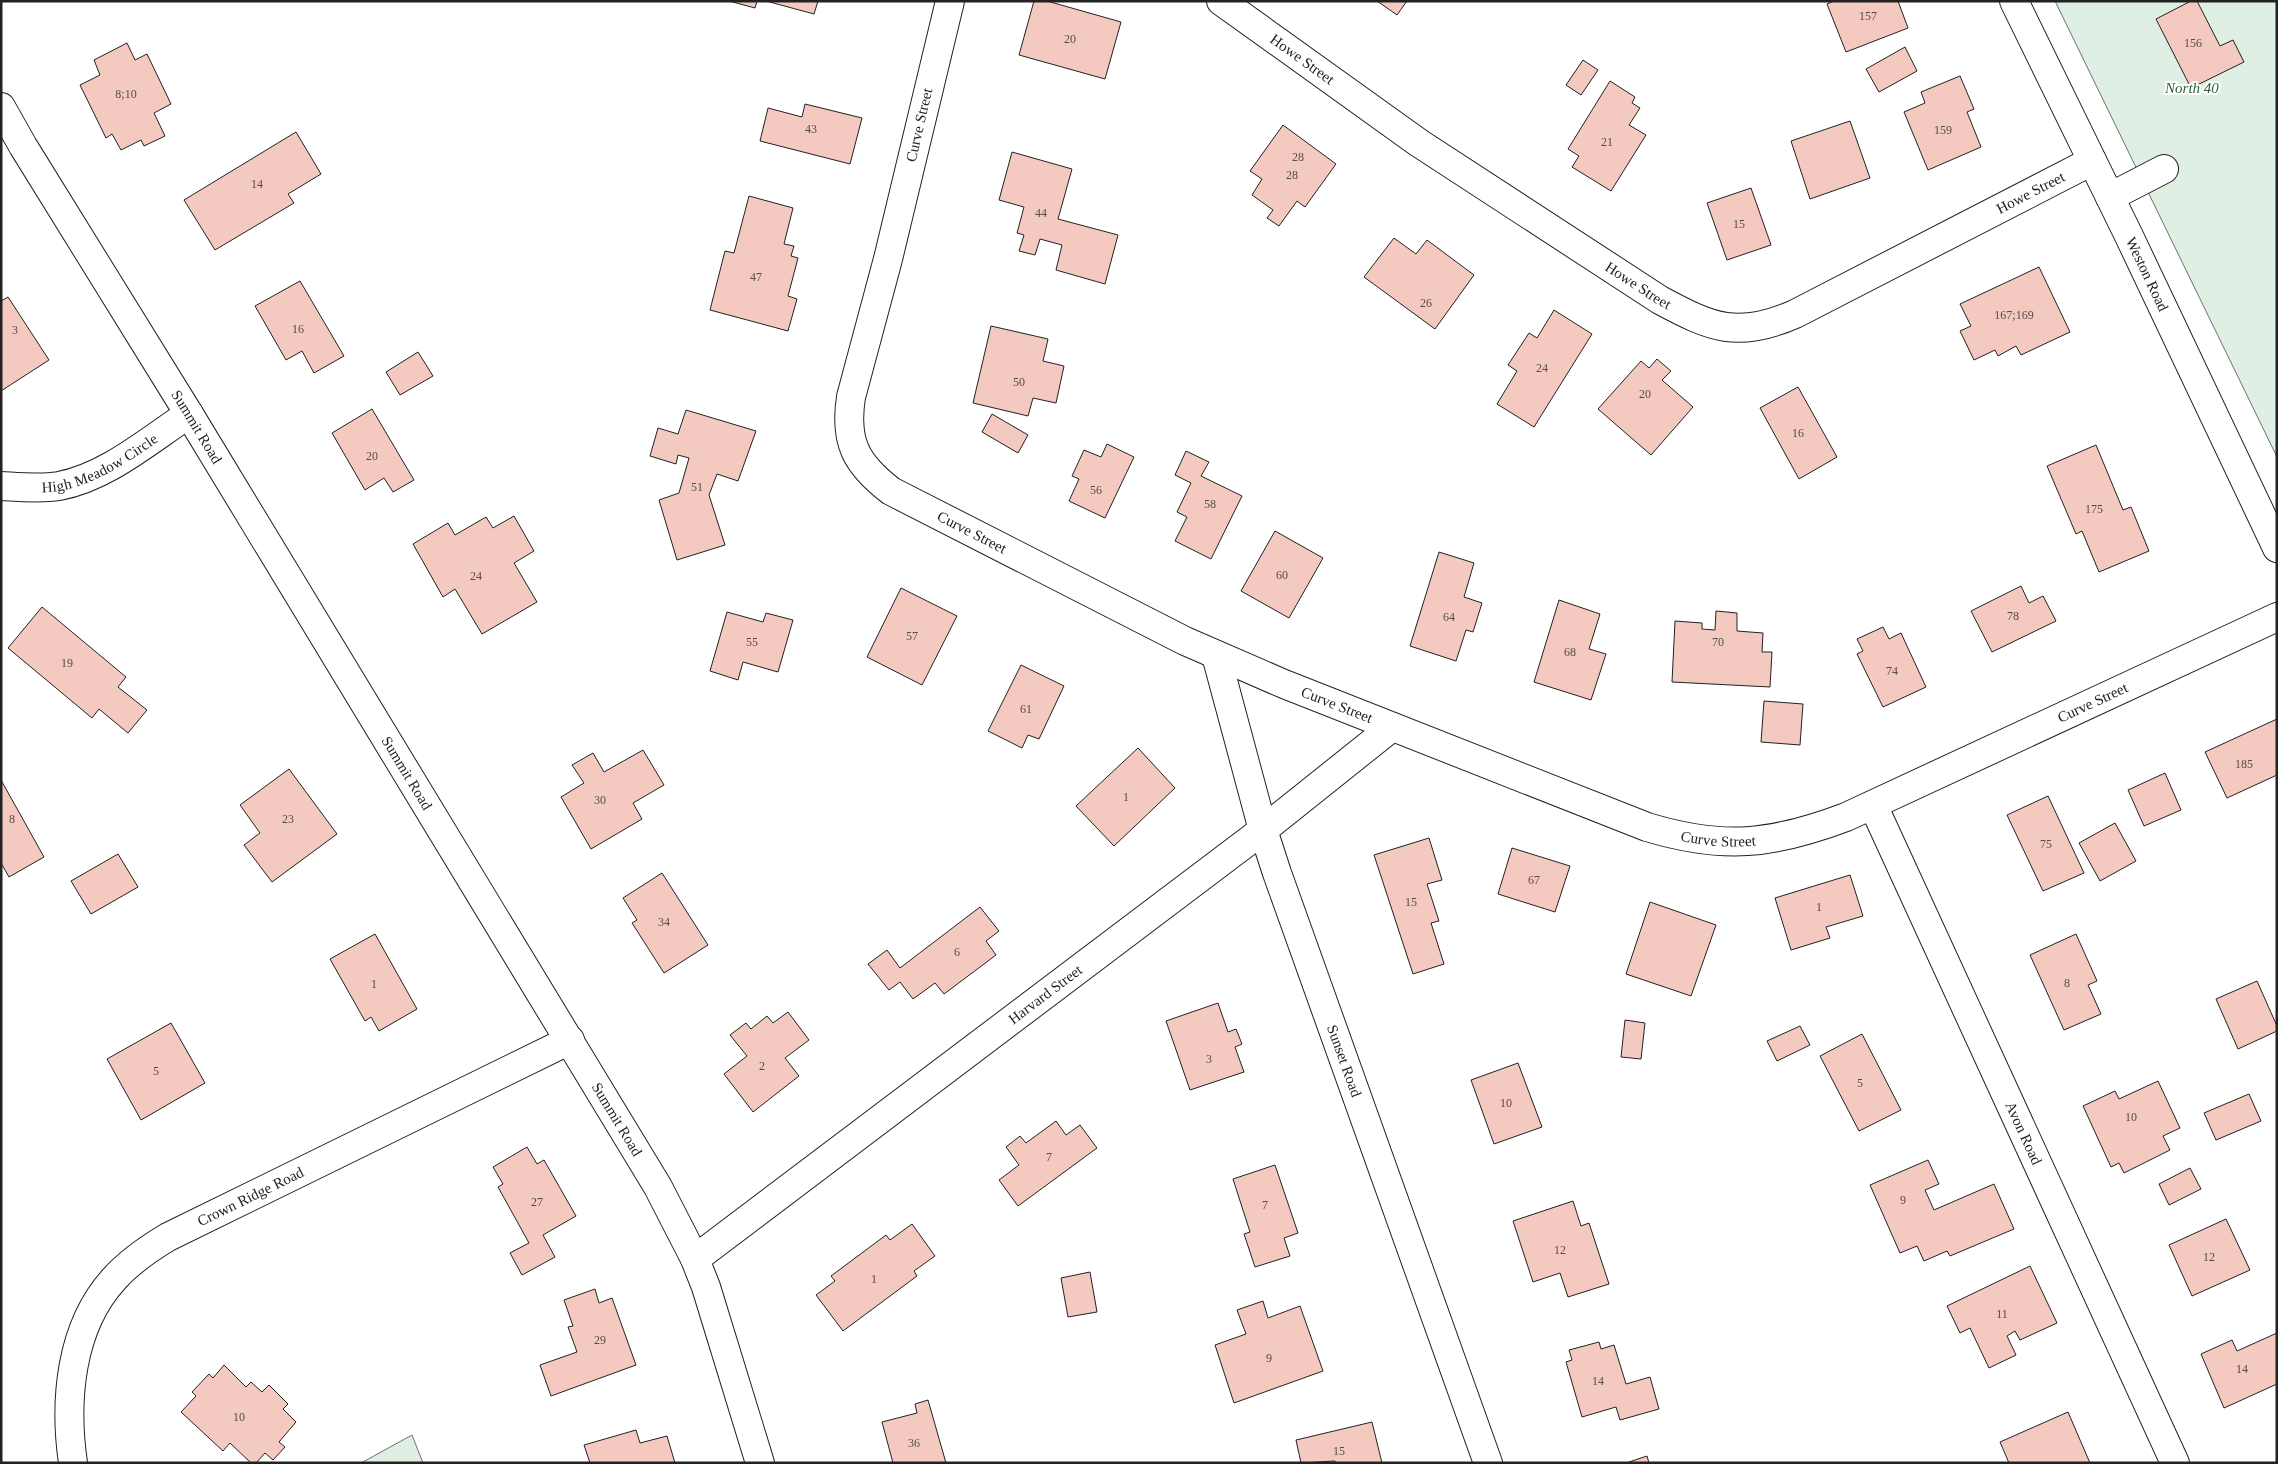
<svg xmlns="http://www.w3.org/2000/svg" width="2278" height="1464" viewBox="0 0 2278 1464" font-family="Georgia,serif">
<style>
.green{fill:#e0efe3;stroke:#6f6f6f}
.building{fill:#f3c9c0;stroke:#222}
.lines{fill:none;stroke-linecap:round;stroke-linejoin:round}
.minor-casing{stroke:#222;stroke-width:30}
.major-casing{stroke:#222;stroke-width:30}
.minor{stroke:#fff;stroke-width:28}
.major{stroke:#fff;stroke-width:28}
.labels{text-anchor:middle;dominant-baseline:central;stroke-width:4;stroke-linejoin:round;paint-order:stroke}
.number-label{font-size:12px;fill:#564c4a}
.street-label{font-size:15px;fill:#222;stroke:#fff}
.park-label{font-size:15px;font-style:italic;fill:#2f5e38;stroke:#fff}
</style>
<rect width="100%" height="100%" fill="#fff"/>
<!-- green -->
<g class="green">
<path d="M 2055,1 L 2277,1 L 2277,457 Z"/>
<path d="M 412,1435 L 423,1463 L 361,1463 Z"/>
</g>
<!-- building -->
<g class="building">
<path d="M 729,1 L 757,1 L 755,8 Z"/>
<path d="M 766,1 L 818,1 L 814,14 Z"/>
<path d="M 1034,1 L 1047,1 L 1121,22 L 1105,79 L 1019,55 Z"/>
<path d="M 1377,1 L 1407,1 L 1397,15 Z"/>
<path d="M 1834,1 L 1898,1 L 1908,28 L 1846,52 L 1827,4 Z"/>
<path d="M 2191,1 L 2197,1 L 2220,46 L 2233,40 L 2244,62 L 2191,88 L 2156,19 Z"/>
<path d="M 127,43 L 135,60 L 147,54 L 171,104 L 154,113 L 165,136 L 144,146 L 141,140 L 121,150 L 112,134 L 106,138 L 80,85 L 100,75 L 94,60 Z"/>
<path d="M 1905,47 L 1917,71 L 1879,92 L 1866,69 Z"/>
<path d="M 1583,60 L 1598,70 L 1581,95 L 1566,85 Z"/>
<path d="M 1960,76 L 1974,109 L 1967,112 L 1981,147 L 1928,170 L 1904,112 L 1925,103 L 1921,92 Z"/>
<path d="M 1610,81 L 1635,97 L 1632,103 L 1640,108 L 1629,125 L 1646,135 L 1611,191 L 1572,167 L 1579,156 L 1568,149 Z"/>
<path d="M 805,104 L 862,118 L 850,164 L 760,141 L 768,108 L 802,117 Z"/>
<path d="M 1850,121 L 1870,178 L 1810,199 L 1791,141 Z"/>
<path d="M 1283,125 L 1336,164 L 1305,207 L 1297,201 L 1279,226 L 1267,218 L 1273,210 L 1252,195 L 1262,179 L 1250,171 Z"/>
<path d="M 296,132 L 321,174 L 288,194 L 294,203 L 215,250 L 184,200 Z"/>
<path d="M 1012,152 L 1072,169 L 1058,219 L 1118,235 L 1105,284 L 1056,270 L 1062,245 L 1040,239 L 1035,255 L 1019,251 L 1024,235 L 1017,233 L 1024,207 L 999,200 Z"/>
<path d="M 1751,188 L 1771,245 L 1727,260 L 1707,203 Z"/>
<path d="M 749,196 L 793,208 L 784,244 L 794,246 L 791,256 L 798,258 L 788,296 L 797,299 L 788,331 L 710,310 L 725,251 L 734,253 Z"/>
<path d="M 1394,238 L 1416,254 L 1427,240 L 1474,275 L 1435,329 L 1364,277 Z"/>
<path d="M 2039,267 L 2070,332 L 2021,355 L 2016,346 L 1998,356 L 1995,350 L 1974,360 L 1960,331 L 1971,326 L 1960,304 Z"/>
<path d="M 300,281 L 344,356 L 314,373 L 302,351 L 286,360 L 255,306 Z"/>
<path d="M 8,297 L 49,360 L 1,391 L 1,301 Z"/>
<path d="M 1554,310 L 1592,334 L 1534,427 L 1497,404 L 1517,371 L 1508,365 L 1529,333 L 1537,338 Z"/>
<path d="M 991,326 L 1048,339 L 1043,361 L 1064,366 L 1056,403 L 1033,398 L 1028,416 L 973,403 Z"/>
<path d="M 418,352 L 433,376 L 400,395 L 386,372 Z"/>
<path d="M 1657,359 L 1671,371 L 1662,380 L 1693,407 L 1651,455 L 1598,409 L 1641,361 L 1649,368 Z"/>
<path d="M 1798,387 L 1837,457 L 1799,479 L 1760,408 Z"/>
<path d="M 372,409 L 414,480 L 393,492 L 384,478 L 365,490 L 332,433 Z"/>
<path d="M 686,410 L 756,431 L 738,481 L 717,474 L 709,495 L 725,545 L 677,560 L 659,500 L 679,493 L 689,458 L 678,455 L 676,464 L 650,456 L 658,428 L 678,434 Z"/>
<path d="M 992,414 L 1028,435 L 1018,453 L 982,432 Z"/>
<path d="M 1107,444 L 1134,457 L 1105,518 L 1069,501 L 1079,479 L 1072,476 L 1084,450 L 1101,457 Z"/>
<path d="M 2096,445 L 2123,510 L 2131,507 L 2149,551 L 2099,572 L 2082,531 L 2076,534 L 2047,466 Z"/>
<path d="M 1186,451 L 1209,462 L 1201,476 L 1242,496 L 1211,559 L 1175,541 L 1187,517 L 1177,512 L 1191,483 L 1175,475 Z"/>
<path d="M 514,516 L 534,551 L 514,563 L 537,602 L 482,634 L 455,589 L 443,597 L 413,544 L 448,523 L 455,535 L 486,517 L 493,528 Z"/>
<path d="M 1275,531 L 1323,558 L 1289,618 L 1241,591 Z"/>
<path d="M 1439,552 L 1474,563 L 1464,597 L 1482,603 L 1473,632 L 1466,630 L 1456,661 L 1410,646 Z"/>
<path d="M 2021,586 L 2029,603 L 2043,596 L 2056,621 L 1992,652 L 1971,611 Z"/>
<path d="M 901,588 L 957,616 L 922,685 L 867,657 Z"/>
<path d="M 1559,600 L 1600,614 L 1589,649 L 1606,654 L 1591,700 L 1534,682 Z"/>
<path d="M 42,607 L 126,677 L 118,687 L 147,710 L 128,733 L 99,709 L 92,718 L 8,648 Z"/>
<path d="M 1716,611 L 1737,613 L 1737,631 L 1763,633 L 1762,652 L 1772,652 L 1770,687 L 1672,682 L 1675,621 L 1702,623 L 1702,629 L 1715,630 Z"/>
<path d="M 727,612 L 763,622 L 766,613 L 793,620 L 778,672 L 743,662 L 738,680 L 710,671 Z"/>
<path d="M 1883,627 L 1889,639 L 1901,633 L 1926,687 L 1883,707 L 1857,654 L 1863,651 L 1857,639 Z"/>
<path d="M 1021,665 L 1064,686 L 1039,739 L 1028,735 L 1022,748 L 988,731 Z"/>
<path d="M 1764,701 L 1803,704 L 1800,745 L 1761,742 Z"/>
<path d="M 2277,719 L 2277,775 L 2227,798 L 2205,752 Z"/>
<path d="M 1138,748 L 1175,788 L 1114,846 L 1076,806 Z"/>
<path d="M 643,750 L 664,785 L 633,803 L 642,819 L 591,849 L 561,797 L 584,783 L 572,765 L 593,753 L 604,772 Z"/>
<path d="M 289,769 L 337,834 L 272,882 L 244,845 L 260,833 L 240,805 Z"/>
<path d="M 2165,773 L 2181,810 L 2144,826 L 2128,790 Z"/>
<path d="M 1,780 L 44,857 L 9,877 L 1,863 Z"/>
<path d="M 2048,796 L 2084,873 L 2043,891 L 2007,815 Z"/>
<path d="M 2115,823 L 2136,861 L 2100,881 L 2079,843 Z"/>
<path d="M 1429,838 L 1442,880 L 1427,884 L 1439,921 L 1431,923 L 1444,964 L 1413,974 L 1374,855 Z"/>
<path d="M 1512,848 L 1570,866 L 1555,912 L 1498,894 Z"/>
<path d="M 118,854 L 138,887 L 91,914 L 71,881 Z"/>
<path d="M 662,873 L 708,945 L 664,973 L 632,923 L 637,920 L 623,898 Z"/>
<path d="M 1850,875 L 1863,916 L 1826,927 L 1830,938 L 1791,950 L 1775,898 Z"/>
<path d="M 1650,902 L 1716,925 L 1691,996 L 1626,974 Z"/>
<path d="M 980,907 L 999,931 L 986,941 L 996,955 L 944,994 L 935,983 L 913,999 L 900,982 L 889,990 L 868,964 L 887,950 L 900,968 Z"/>
<path d="M 375,934 L 417,1009 L 379,1031 L 371,1017 L 365,1021 L 330,959 Z"/>
<path d="M 2076,934 L 2097,981 L 2088,985 L 2101,1014 L 2064,1030 L 2030,955 Z"/>
<path d="M 2257,981 L 2277,1026 L 2277,1031 L 2238,1049 L 2216,999 Z"/>
<path d="M 1218,1003 L 1228,1032 L 1236,1029 L 1242,1044 L 1235,1047 L 1244,1072 L 1190,1090 L 1166,1021 Z"/>
<path d="M 788,1012 L 809,1040 L 785,1058 L 799,1076 L 753,1112 L 724,1074 L 747,1056 L 730,1035 L 746,1023 L 751,1029 L 767,1016 L 773,1023 Z"/>
<path d="M 1625,1020 L 1645,1023 L 1641,1059 L 1621,1057 Z"/>
<path d="M 171,1023 L 205,1083 L 141,1120 L 107,1059 Z"/>
<path d="M 1800,1026 L 1810,1045 L 1777,1061 L 1767,1041 Z"/>
<path d="M 1862,1034 L 1901,1110 L 1859,1131 L 1820,1056 Z"/>
<path d="M 1518,1063 L 1542,1127 L 1494,1144 L 1471,1080 Z"/>
<path d="M 2158,1081 L 2180,1128 L 2163,1136 L 2170,1150 L 2124,1173 L 2119,1163 L 2111,1167 L 2083,1106 L 2115,1091 L 2119,1099 Z"/>
<path d="M 2249,1094 L 2261,1121 L 2216,1140 L 2204,1113 Z"/>
<path d="M 1056,1121 L 1066,1135 L 1080,1125 L 1097,1148 L 1018,1206 L 999,1180 L 1019,1165 L 1006,1147 L 1020,1136 L 1026,1143 Z"/>
<path d="M 527,1147 L 537,1164 L 544,1160 L 576,1216 L 543,1235 L 555,1257 L 522,1275 L 510,1253 L 529,1243 L 498,1187 L 503,1184 L 493,1167 Z"/>
<path d="M 1928,1160 L 1939,1184 L 1925,1190 L 1934,1210 L 1994,1184 L 2014,1229 L 1950,1256 L 1947,1251 L 1924,1261 L 1917,1246 L 1900,1253 L 1870,1185 Z"/>
<path d="M 1275,1165 L 1298,1233 L 1284,1238 L 1290,1256 L 1255,1267 L 1244,1234 L 1250,1232 L 1233,1179 Z"/>
<path d="M 2190,1168 L 2201,1189 L 2169,1205 L 2159,1184 Z"/>
<path d="M 1573,1201 L 1581,1226 L 1589,1223 L 1609,1284 L 1568,1297 L 1560,1273 L 1533,1282 L 1513,1221 Z"/>
<path d="M 2226,1219 L 2250,1270 L 2192,1296 L 2169,1245 Z"/>
<path d="M 912,1224 L 935,1256 L 914,1271 L 917,1276 L 843,1331 L 816,1295 L 835,1281 L 831,1276 L 886,1235 L 890,1240 Z"/>
<path d="M 2030,1266 L 2057,1323 L 2020,1340 L 2015,1331 L 2007,1336 L 2016,1355 L 1989,1368 L 1970,1328 L 1960,1333 L 1947,1306 Z"/>
<path d="M 1090,1272 L 1097,1312 L 1068,1317 L 1061,1278 Z"/>
<path d="M 595,1289 L 599,1303 L 612,1298 L 636,1365 L 551,1396 L 540,1365 L 577,1352 L 568,1327 L 573,1326 L 564,1300 Z"/>
<path d="M 1263,1301 L 1268,1318 L 1300,1306 L 1323,1371 L 1234,1403 L 1215,1345 L 1246,1334 L 1237,1310 Z"/>
<path d="M 2277,1333 L 2277,1384 L 2224,1408 L 2201,1354 L 2232,1340 L 2237,1351 Z"/>
<path d="M 1599,1342 L 1601,1349 L 1614,1345 L 1626,1384 L 1650,1377 L 1659,1409 L 1620,1420 L 1616,1407 L 1582,1417 L 1566,1362 L 1572,1360 L 1569,1350 Z"/>
<path d="M 224,1365 L 246,1387 L 251,1382 L 262,1392 L 269,1385 L 288,1404 L 283,1409 L 296,1422 L 279,1442 L 285,1447 L 273,1460 L 265,1453 L 256,1463 L 251,1463 L 230,1443 L 223,1451 L 181,1412 L 196,1396 L 192,1392 L 209,1374 L 213,1378 Z"/>
<path d="M 928,1400 L 946,1463 L 893,1463 L 882,1422 L 917,1413 L 915,1404 Z"/>
<path d="M 2068,1412 L 2090,1463 L 2009,1463 L 2000,1442 Z"/>
<path d="M 1372,1422 L 1382,1463 L 1336,1463 L 1335,1461 L 1301,1463 L 1296,1440 Z"/>
<path d="M 636,1430 L 640,1443 L 667,1436 L 675,1463 L 590,1463 L 584,1445 Z"/>
<path d="M 1647,1456 L 1649,1463 L 1626,1463 Z"/>
</g>
<g class="lines">
<!-- minor casing -->
<g class="minor-casing">
<g id="minor">
<path id="s1" d="M 950,1 L 888,259 L 851,397 C 844,442 856,464 891,491 L 1185,641 L 1284,684 L 1647,827 C 1723,850 1772,845 1846,817 L 2277,617"/>
<path id="s2" d="M 1221,1 L 1419,143 L 1660,300 C 1712,328 1738,339 1795,314 L 2092,161"/>
<path id="s3" d="M 1,107 L 23,146 L 189,414 L 658,1187 L 695,1259 L 706,1287 L 760,1463"/>
<path d="M 2110,197 L 2164,169"/>
<path id="s4" d="M 1,486 C 20,487 40,489 59,486 C 107,477 149,440 189,414"/>
<path id="s5" d="M 1216,655 L 1263,830 L 1277,873 L 1488,1463"/>
<path id="s6" d="M 1873,805 L 2175,1463"/>
<path id="s7" d="M 695,1259 L 1263,830 L 1392,727"/>
<path id="s8" d="M 73,1463 C 64,1401 70,1327 114,1279 C 129,1262 148,1249 168,1237 L 570,1040"/>
</g>
</g>
<!-- major casing -->
<g class="major-casing">
<g id="major">
<path id="s9" d="M 2014,1 L 2129,236 L 2277,548"/>
</g>
</g>
<!-- minor -->
<use href="#minor" class="minor"/>
<!-- major -->
<use href="#major" class="major"/>
</g>
<g class="labels">
<!-- number labels -->
<g class="number-label">
<text x="1868" y="16">157</text>
<text x="1070" y="39">20</text>
<text x="2193" y="43">156</text>
<text x="126" y="94">8;10</text>
<text x="811" y="129">43</text>
<text x="1943" y="130">159</text>
<text x="1607" y="142">21</text>
<text x="1298" y="157">28</text>
<text x="1292" y="175">28</text>
<text x="257" y="184">14</text>
<text x="1041" y="213">44</text>
<text x="1739" y="224">15</text>
<text x="756" y="277">47</text>
<text x="1426" y="303">26</text>
<text x="2014" y="315">167;169</text>
<text x="298" y="329">16</text>
<text x="15" y="330">3</text>
<text x="1542" y="368">24</text>
<text x="1019" y="382">50</text>
<text x="1645" y="394">20</text>
<text x="1798" y="433">16</text>
<text x="372" y="456">20</text>
<text x="697" y="487">51</text>
<text x="1096" y="490">56</text>
<text x="1210" y="504">58</text>
<text x="2094" y="509">175</text>
<text x="1282" y="575">60</text>
<text x="476" y="576">24</text>
<text x="2013" y="616">78</text>
<text x="1449" y="617">64</text>
<text x="912" y="636">57</text>
<text x="752" y="642">55</text>
<text x="1718" y="642">70</text>
<text x="1570" y="652">68</text>
<text x="67" y="663">19</text>
<text x="1892" y="671">74</text>
<text x="1026" y="709">61</text>
<text x="2244" y="764">185</text>
<text x="1126" y="797">1</text>
<text x="600" y="800">30</text>
<text x="12" y="819">8</text>
<text x="288" y="819">23</text>
<text x="2046" y="844">75</text>
<text x="1534" y="880">67</text>
<text x="1411" y="902">15</text>
<text x="1819" y="907">1</text>
<text x="664" y="922">34</text>
<text x="957" y="952">6</text>
<text x="2067" y="983">8</text>
<text x="374" y="984">1</text>
<text x="1209" y="1059">3</text>
<text x="762" y="1066">2</text>
<text x="156" y="1071">5</text>
<text x="1860" y="1083">5</text>
<text x="1506" y="1103">10</text>
<text x="2131" y="1117">10</text>
<text x="1049" y="1157">7</text>
<text x="1903" y="1200">9</text>
<text x="537" y="1202">27</text>
<text x="1265" y="1205">7</text>
<text x="1560" y="1250">12</text>
<text x="2209" y="1257">12</text>
<text x="874" y="1279">1</text>
<text x="2002" y="1314">11</text>
<text x="600" y="1340">29</text>
<text x="1269" y="1358">9</text>
<text x="2242" y="1369">14</text>
<text x="1598" y="1381">14</text>
<text x="239" y="1417">10</text>
<text x="914" y="1443">36</text>
<text x="1339" y="1451">15</text>
</g>
<!-- street labels -->
<g class="street-label">
<text stroke="none"><textPath href="#s2" startOffset="100">Howe Street</textPath></text>
<text transform="translate(919 125) rotate(-77)">Curve Street</text>
<text stroke="none"><textPath href="#s2" startOffset="939">Howe Street</textPath></text>
<text stroke="none"><textPath href="#s9" startOffset="304">Weston Road</textPath></text>
<text stroke="none"><textPath href="#s2" startOffset="505">Howe Street</textPath></text>
<text stroke="none"><textPath href="#s3" startOffset="375">Summit Road</textPath></text>
<text stroke="none"><textPath href="#s4" startOffset="104">High Meadow Circle</textPath></text>
<text stroke="none"><textPath href="#s1" startOffset="608">Curve Street</textPath></text>
<text stroke="none"><textPath href="#s1" startOffset="1821">Curve Street</textPath></text>
<text stroke="none"><textPath href="#s1" startOffset="1012">Curve Street</textPath></text>
<text stroke="none"><textPath href="#s3" startOffset="780">Summit Road</textPath></text>
<text stroke="none"><textPath href="#s1" startOffset="1418">Curve Street</textPath></text>
<text stroke="none"><textPath href="#s7" startOffset="439">Harvard Street</textPath></text>
<text stroke="none"><textPath href="#s5" startOffset="426">Sunset Road</textPath></text>
<text stroke="none"><textPath href="#s3" startOffset="1185">Summit Road</textPath></text>
<text stroke="none"><textPath href="#s6" startOffset="361">Avon Road</textPath></text>
<text stroke="none"><textPath href="#s8" startOffset="355">Crown Ridge Road</textPath></text>
</g>
<!-- park labels -->
<g class="park-label">
<text x="2192" y="88">North 40</text>
</g>
</g>
<!-- border -->
<rect width="2278" height="1464" fill="none" stroke="#222222" stroke-width="5"/>
</svg>
